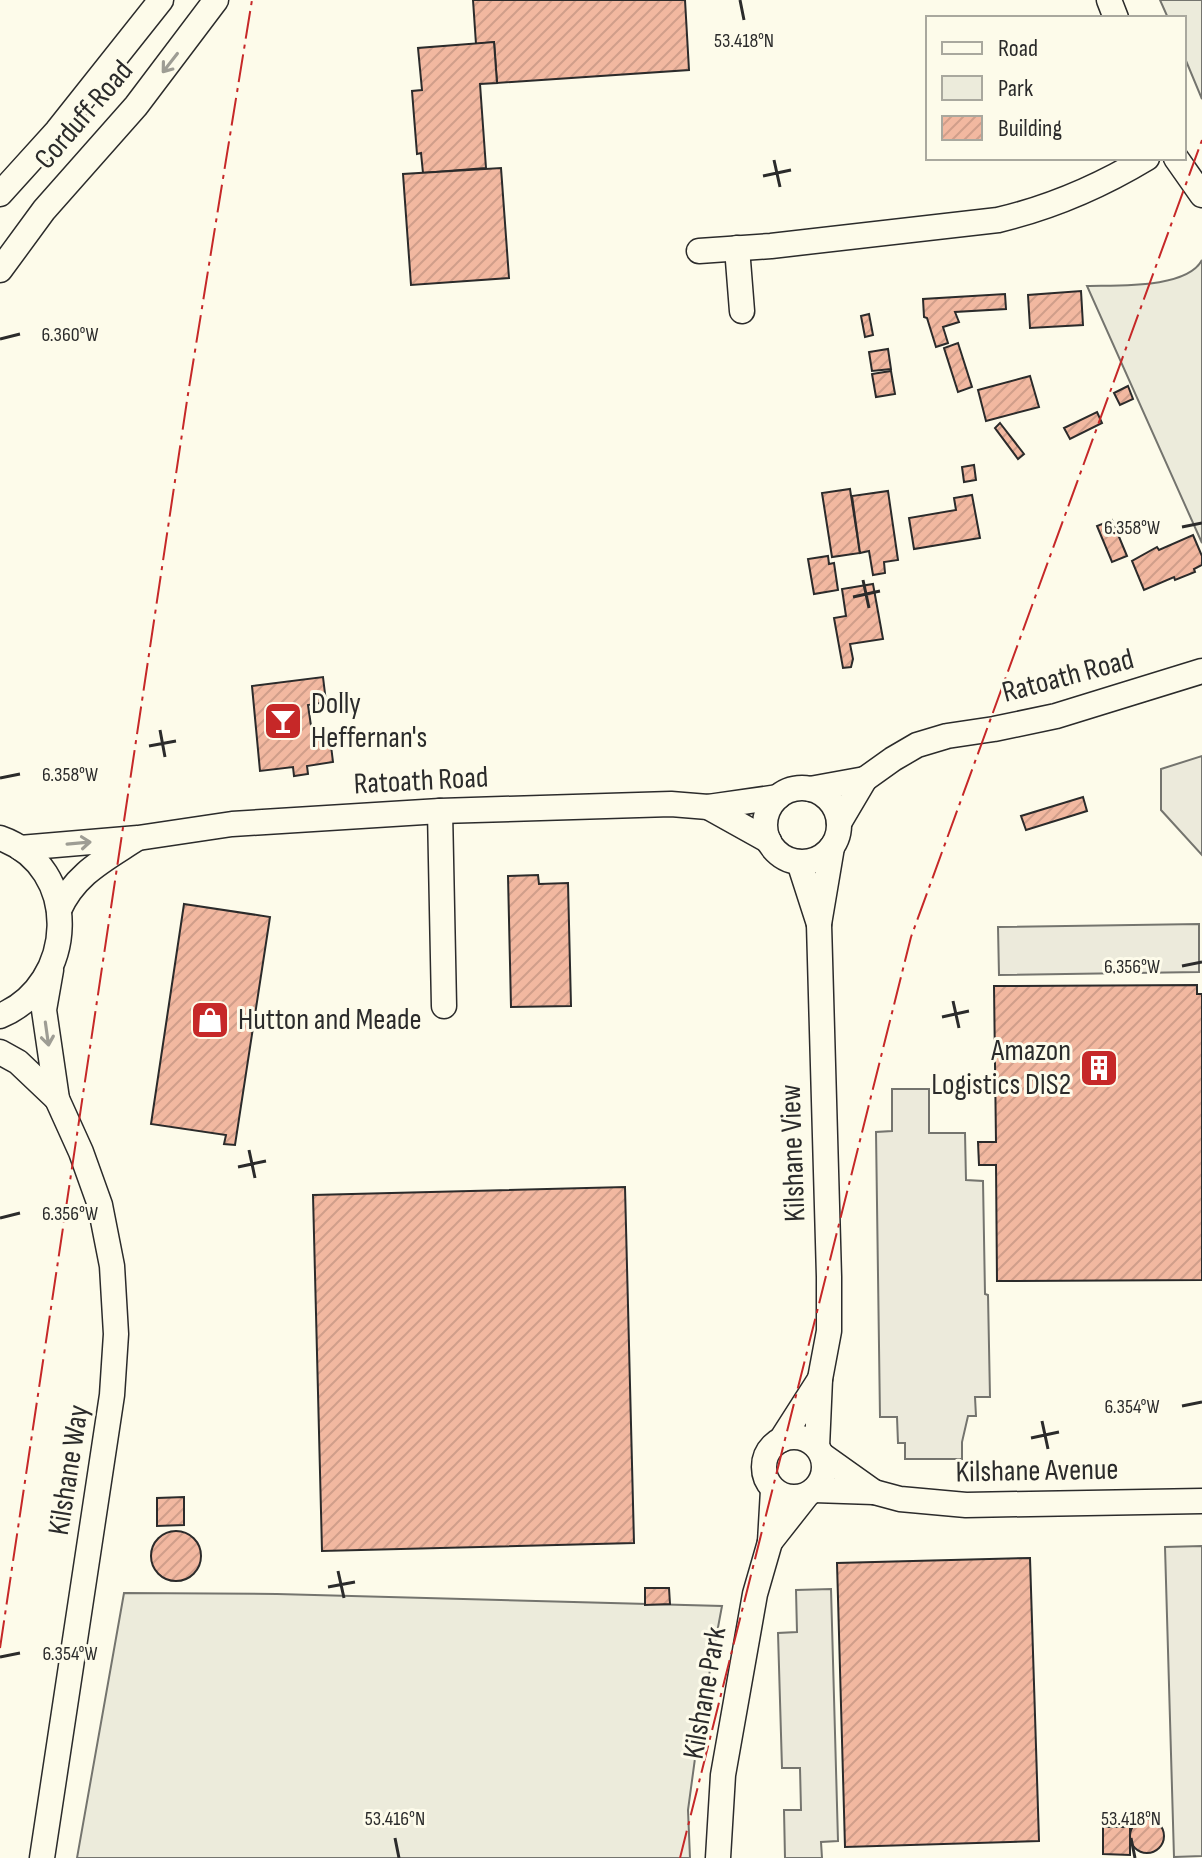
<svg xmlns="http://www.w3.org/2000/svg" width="1202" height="1858" viewBox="0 0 1202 1858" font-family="'Sofia Sans Condensed',sans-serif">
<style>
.green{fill:#ecebdb;stroke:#74746e;stroke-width:2}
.parking{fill:#eceadb;stroke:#74746e;stroke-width:2}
.building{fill:url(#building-hatch);stroke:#2b2b2b;stroke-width:2}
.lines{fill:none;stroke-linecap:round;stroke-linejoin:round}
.minor-casing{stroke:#2b2b2b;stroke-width:27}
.minor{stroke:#fdfbea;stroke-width:24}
.power{stroke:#c62828;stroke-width:2;stroke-dasharray:28 6 4 6;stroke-linecap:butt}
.oneway{stroke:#9e9d94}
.ticks{fill:none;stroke:#2b2b2b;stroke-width:3}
.labels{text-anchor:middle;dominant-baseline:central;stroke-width:6;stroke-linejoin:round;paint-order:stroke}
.street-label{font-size:30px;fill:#2b2b2b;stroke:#fdfbea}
.poi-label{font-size:30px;fill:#2b2b2b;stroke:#fdfbea;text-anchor:start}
.ticks-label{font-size:20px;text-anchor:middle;fill:#2b2b2b;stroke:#fdfbea;stroke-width:6;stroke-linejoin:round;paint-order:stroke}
</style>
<defs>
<pattern id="building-hatch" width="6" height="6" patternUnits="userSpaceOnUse" patternTransform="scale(2)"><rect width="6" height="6" fill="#f2b8a0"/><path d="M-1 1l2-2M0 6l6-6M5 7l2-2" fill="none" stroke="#d09e8a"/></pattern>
</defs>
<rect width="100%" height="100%" fill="#fdfbea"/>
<!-- green -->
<g class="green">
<path d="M 1160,0 L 1202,0 L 1202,99 L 1184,56 L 1184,18 L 1168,18 Z"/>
<path d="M 1202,260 L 1202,543 L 1087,286 C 1116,285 1187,289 1202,260 Z"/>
<path d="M 124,1593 L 277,1594 L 722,1606 L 699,1729 L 688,1810 L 690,1858 L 77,1858 Z"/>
</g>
<!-- parking -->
<g class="parking">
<path d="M 1202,756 L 1202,855 L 1161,810 L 1161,769 Z"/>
<path d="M 1199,924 L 1199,972 L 999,975 L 998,927 Z"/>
<path d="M 892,1089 L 929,1089 L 929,1133 L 965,1133 L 966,1180 L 983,1181 L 985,1294 L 988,1295 L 990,1397 L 975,1397 L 976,1416 L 968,1416 L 962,1442 L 962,1459 L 905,1459 L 905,1443 L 898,1443 L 897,1417 L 880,1417 L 876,1132 L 892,1131 Z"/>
<path d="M 1202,1546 L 1202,1856 L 1174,1857 L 1165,1547 Z"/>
<path d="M 831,1589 L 838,1841 L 821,1842 L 822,1858 L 785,1858 L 784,1810 L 801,1810 L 800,1768 L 782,1768 L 778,1633 L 797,1632 L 796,1590 Z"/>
</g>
<!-- building -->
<g class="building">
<path d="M 473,0 L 685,0 L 689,70 L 497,83 L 494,42 L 476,44 Z"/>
<path d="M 494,42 L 497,83 L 480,84 L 486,168 L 423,173 L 421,153 L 417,154 L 412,91 L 422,90 L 418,48 Z"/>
<path d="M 501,168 L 509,278 L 411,285 L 403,174 Z"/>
<path d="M 1081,291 L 1083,325 L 1030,328 L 1028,295 Z"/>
<path d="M 1005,294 L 1006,309 L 955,312 L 959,322 L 943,327 L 948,343 L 936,347 L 927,318 L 924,317 L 923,299 Z"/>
<path d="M 869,314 L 873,335 L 865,337 L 861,316 Z"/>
<path d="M 958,343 L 972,387 L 958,392 L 944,348 Z"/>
<path d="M 888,349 L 891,369 L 872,371 L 869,352 Z"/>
<path d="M 891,371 L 895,394 L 876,397 L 872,374 Z"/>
<path d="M 1030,376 L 1039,407 L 986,421 L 978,390 Z"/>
<path d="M 1128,386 L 1133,399 L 1120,405 L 1114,393 Z"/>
<path d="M 1097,412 L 1102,423 L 1070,439 L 1064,428 Z"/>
<path d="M 1000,423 L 1024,454 L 1018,459 L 995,428 Z"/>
<path d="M 974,465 L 976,480 L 964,482 L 962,467 Z"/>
<path d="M 850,489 L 860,553 L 832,557 L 822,493 Z"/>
<path d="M 888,491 L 898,560 L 884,562 L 885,573 L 873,575 L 869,551 L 860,553 L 852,496 Z"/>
<path d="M 972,495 L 980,538 L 914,549 L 909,518 L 956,510 L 954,498 Z"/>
<path d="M 1112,520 L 1127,556 L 1112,562 L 1097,526 Z"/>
<path d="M 1193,535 L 1202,556 L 1202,565 L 1194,569 L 1195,572 L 1175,580 L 1174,577 L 1144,590 L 1132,561 L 1157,547 L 1159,550 Z"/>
<path d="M 828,556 L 829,564 L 834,563 L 838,590 L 814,594 L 808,559 Z"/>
<path d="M 873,584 L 883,639 L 850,644 L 853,659 L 851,667 L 843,668 L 834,618 L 846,616 L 842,589 Z"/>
<path d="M 323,677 L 326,702 L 308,705 L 313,740 L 330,738 L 333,762 L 307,766 L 308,774 L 294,776 L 293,767 L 260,771 L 252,686 Z"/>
<path d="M 1083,797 L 1087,811 L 1026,830 L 1021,816 Z"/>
<path d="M 538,875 L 539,884 L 568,883 L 571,1006 L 511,1007 L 508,876 Z"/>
<path d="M 184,904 L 270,917 L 235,1145 L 224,1144 L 226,1135 L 151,1124 Z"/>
<path d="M 1197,985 L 1197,994 L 1202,994 L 1202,1280 L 997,1281 L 996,1165 L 979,1165 L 978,1142 L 996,1142 L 994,986 Z"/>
<path d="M 625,1187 L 634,1543 L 322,1551 L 313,1195 Z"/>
<path d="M 184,1497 L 184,1525 L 157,1526 L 157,1498 Z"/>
<circle cx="176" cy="1556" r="25"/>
<path d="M 1030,1558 L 1039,1841 L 845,1847 L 837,1563 Z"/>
<path d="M 645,1588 L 669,1588 L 670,1604 L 645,1605 Z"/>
<circle cx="1147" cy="1836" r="17"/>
<path d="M 1103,1827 L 1130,1827 L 1130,1855 L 1103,1854 Z"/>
</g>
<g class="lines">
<!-- minor casing -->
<g class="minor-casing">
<g id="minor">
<path d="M 1109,0 L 1116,18"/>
<path d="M 1176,158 L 1202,195"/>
<path d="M 0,194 L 57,131 L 161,0"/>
<path d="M 737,248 L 742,311"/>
<path d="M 699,251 L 771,246 L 998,220 C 1053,207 1099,187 1147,158"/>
<path d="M 0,270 L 44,210 L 136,106 L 216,0"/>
<path d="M 865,779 L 893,759 L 917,745 L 947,736 L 994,729 L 1056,716 L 1202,671"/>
<circle cx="802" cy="825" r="37"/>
<path d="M 810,789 L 865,779 L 839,823"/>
<path d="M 440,811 L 444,1006"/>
<path d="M 0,838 C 82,867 77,984 0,1016"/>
<path d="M 769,841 L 708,807 L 778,797"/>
<path d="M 20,848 L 138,838 L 232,824 L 440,811 L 671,804 L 708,807"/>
<path d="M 799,862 L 819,924 L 832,847"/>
<path d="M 59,910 C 75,874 104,860 136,839"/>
<path d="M 819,924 L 829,1277 L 829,1331 L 820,1379"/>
<path d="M 0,1052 L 18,1062 L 57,1099"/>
<circle cx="794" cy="1467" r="30"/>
<path d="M 781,1440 L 820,1379 L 817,1447"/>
<path d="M 773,1490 L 770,1542 L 807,1495"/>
<path d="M 814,1490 L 874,1492 L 822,1455"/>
<path d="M 874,1492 L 900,1499 L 966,1505 L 1202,1501"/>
<path d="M 42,1858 L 112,1395 L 116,1334 L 112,1266 L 100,1205 L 81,1152 L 57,1099 L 44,1010 L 51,970"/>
<path d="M 718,1858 L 723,1775 L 755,1594 L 770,1542"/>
</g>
</g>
<!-- minor -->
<use href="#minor" class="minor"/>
<!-- power -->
<g class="power">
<path d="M 0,1648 L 188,394 L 252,0"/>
<path d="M 680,1858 L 911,937 L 1202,140"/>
</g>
</g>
<!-- one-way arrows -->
<defs><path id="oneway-shaft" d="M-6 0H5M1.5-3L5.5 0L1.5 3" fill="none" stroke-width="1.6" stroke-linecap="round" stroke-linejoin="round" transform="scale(2)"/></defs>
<g class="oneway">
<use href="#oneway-shaft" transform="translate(170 63) rotate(128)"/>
<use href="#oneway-shaft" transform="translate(79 843) rotate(-5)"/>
<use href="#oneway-shaft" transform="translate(47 1034) rotate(82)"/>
</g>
<!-- ticks -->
<path class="ticks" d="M 740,0 L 744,20M 774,160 L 780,187M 763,176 L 791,170M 0,339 L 20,334M 1182,527 L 1202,523M 863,580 L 869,608M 853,597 L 880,591M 160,730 L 165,757M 149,746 L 176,741M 0,778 L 20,774M 1182,966 L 1202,962M 953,1001 L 959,1028M 942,1017 L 969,1011M 249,1150 L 255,1178M 238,1167 L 266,1161M 0,1218 L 20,1213M 1182,1406 L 1202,1402M 1042,1421 L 1048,1449M 1031,1438 L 1059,1432M 338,1571 L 344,1598M 328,1587 L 355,1582M 0,1657 L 20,1653M 395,1838 L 399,1858M 1131,1838 L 1135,1858"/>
<!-- icons -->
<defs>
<g id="bar-square" transform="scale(2)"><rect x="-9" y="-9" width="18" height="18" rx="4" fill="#c62828" stroke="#fdfbea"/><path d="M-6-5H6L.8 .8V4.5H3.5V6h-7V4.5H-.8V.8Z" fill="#fff"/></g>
<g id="shop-square" transform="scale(2)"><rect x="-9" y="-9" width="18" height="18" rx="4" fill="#c62828" stroke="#fdfbea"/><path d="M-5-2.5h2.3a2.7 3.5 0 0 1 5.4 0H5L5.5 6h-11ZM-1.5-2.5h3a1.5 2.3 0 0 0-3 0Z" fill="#fff"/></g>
<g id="building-square" transform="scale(2)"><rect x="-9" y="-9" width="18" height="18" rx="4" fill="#c62828" stroke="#fdfbea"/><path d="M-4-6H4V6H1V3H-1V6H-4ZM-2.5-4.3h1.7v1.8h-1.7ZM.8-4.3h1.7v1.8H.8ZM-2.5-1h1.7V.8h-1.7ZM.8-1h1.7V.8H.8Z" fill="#fff"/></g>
</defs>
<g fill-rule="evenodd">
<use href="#bar-square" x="283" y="721"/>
<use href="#shop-square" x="210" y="1020"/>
<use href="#building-square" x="1099" y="1068"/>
</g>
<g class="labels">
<!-- street labels -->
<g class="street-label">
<text transform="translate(84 115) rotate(-49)">Corduff Road</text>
<text transform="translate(1068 676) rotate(-15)">Ratoath Road</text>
<text transform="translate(421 781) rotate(-3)">Ratoath Road</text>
<text transform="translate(793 1153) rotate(-92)">Kilshane View</text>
<text transform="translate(69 1470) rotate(-81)">Kilshane Way</text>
<text transform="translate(1037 1471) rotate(-1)">Kilshane Avenue</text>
<text transform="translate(705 1693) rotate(-80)">Kilshane Park</text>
</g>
<!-- poi labels -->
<g class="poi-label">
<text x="311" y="704">Dolly<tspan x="311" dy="34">Heffernan's</tspan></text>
<text x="238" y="1020">Hutton and Meade</text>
<text x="1071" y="1051" text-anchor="end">Amazon<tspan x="1071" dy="34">Logistics DIS2</tspan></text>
</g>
</g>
<g class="ticks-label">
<text x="744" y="47">53.418°N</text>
<text x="70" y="341">6.360°W</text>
<text x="1132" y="534">6.358°W</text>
<text x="70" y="781">6.358°W</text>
<text x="1132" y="973">6.356°W</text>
<text x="70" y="1220">6.356°W</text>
<text x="1132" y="1413">6.354°W</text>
<text x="70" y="1660">6.354°W</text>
<text x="395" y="1825">53.416°N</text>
<text x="1131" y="1825">53.418°N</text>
</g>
<!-- legend -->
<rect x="926" y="16" width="260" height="144" fill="#fdfbea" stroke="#a9a89e" stroke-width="2"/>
<rect x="942" y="42" width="40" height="12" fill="#fdfbea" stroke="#a9a89e" stroke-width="2"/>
<text x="998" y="56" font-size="24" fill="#2b2b2b">Road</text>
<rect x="942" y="76" width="40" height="24" fill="#ecebdb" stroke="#a9a89e" stroke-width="2"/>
<text x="998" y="96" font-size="24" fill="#2b2b2b">Park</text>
<rect x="942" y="116" width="40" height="24" fill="url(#building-hatch)" stroke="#a9a89e" stroke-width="2"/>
<text x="998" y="136" font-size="24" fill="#2b2b2b">Building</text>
</svg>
